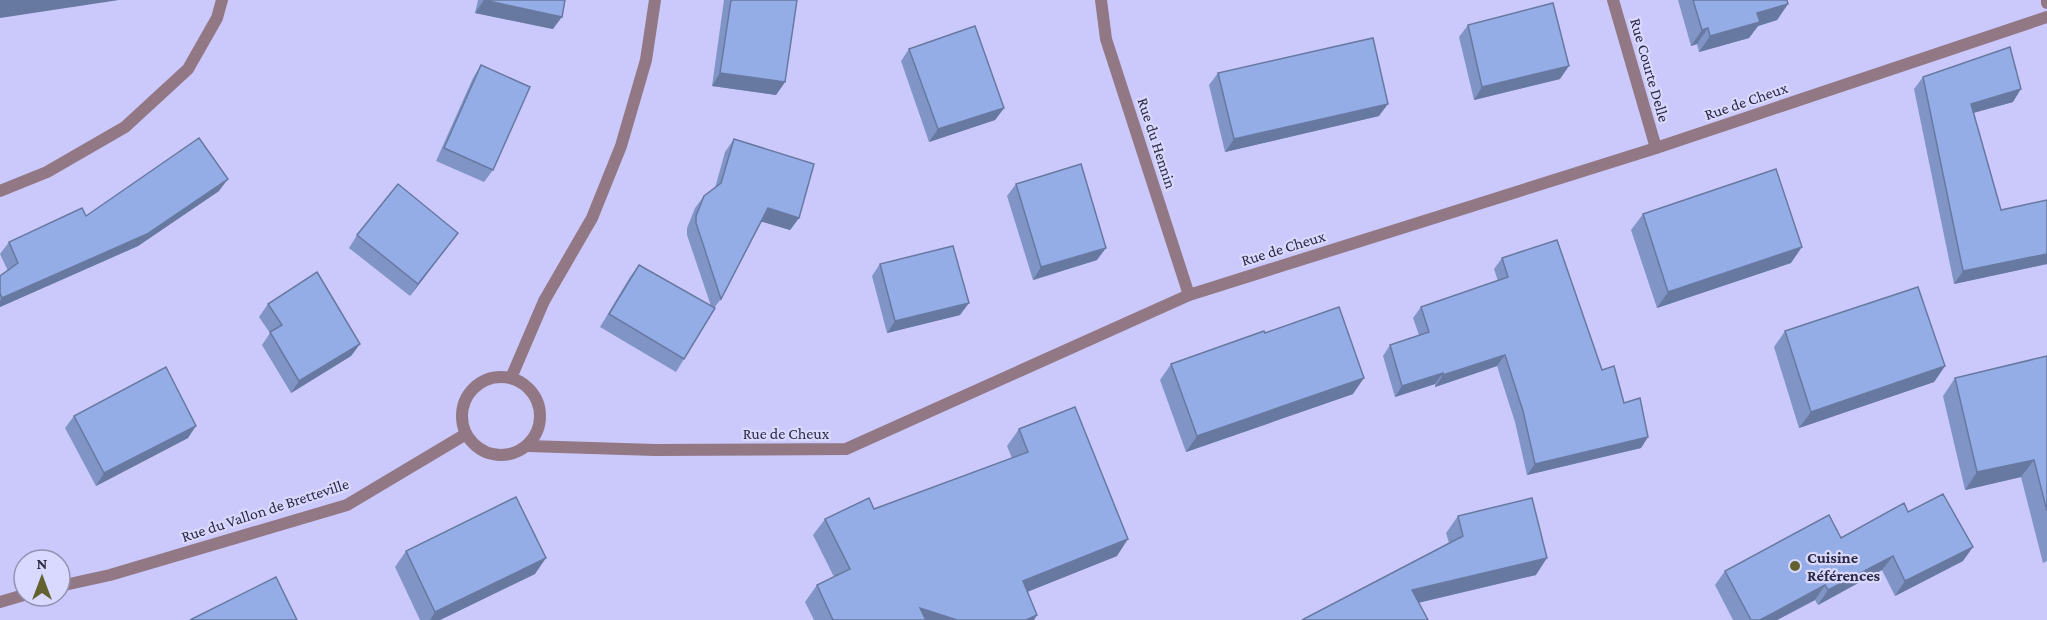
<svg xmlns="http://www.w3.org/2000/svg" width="2047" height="620" viewBox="0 0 2047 620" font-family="'Crimson Pro',serif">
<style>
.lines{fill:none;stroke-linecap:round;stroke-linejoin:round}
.minor{stroke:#927785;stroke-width:12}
.tertiary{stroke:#927785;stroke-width:12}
.wall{fill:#8095c6}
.shaded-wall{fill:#6879a1}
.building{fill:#95ade6;stroke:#6879a1;stroke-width:1.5}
.poi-dot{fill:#63612e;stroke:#d9d8fe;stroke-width:2}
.labels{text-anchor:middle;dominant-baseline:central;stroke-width:4.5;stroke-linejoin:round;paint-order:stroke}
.street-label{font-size:16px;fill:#2c2a42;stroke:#d9d8fe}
.poi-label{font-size:16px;font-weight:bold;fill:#2c2a42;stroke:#d9d8fe;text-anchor:start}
</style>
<rect width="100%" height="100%" fill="#cbc9fb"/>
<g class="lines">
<!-- minor -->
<g class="minor">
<path d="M 1101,0 L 1106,39 L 1189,295"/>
<path d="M 1613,0 L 1656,148"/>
<path d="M 0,191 L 47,172 L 125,127 L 188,69 L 217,18 L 222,0"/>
<circle cx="501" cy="416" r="39"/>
<path d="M 511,378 L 544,301 L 592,218 L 621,146 L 646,60 L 655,0"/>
<path d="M 528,446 L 655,450 L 846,449 L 1189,295 L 1656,148 L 2047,17"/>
<path d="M 60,586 L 110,575 L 347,505 L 466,434"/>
<path d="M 0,602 L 24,595"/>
</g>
<!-- tertiary -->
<path class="tertiary" d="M 2047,0 L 2047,3"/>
</g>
<!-- wall -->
<g class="wall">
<path d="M 478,0 L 565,0 L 553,29 L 475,13 Z"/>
<path d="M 724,0 L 797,0 L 785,82 L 776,95 L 712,86 Z"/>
<path d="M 1678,0 L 1787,0 L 1788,4 L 1777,20 L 1758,26 L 1749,38 L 1699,52 L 1697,44 L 1691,46 Z"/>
<path d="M 1468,25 L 1560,79 L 1474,100 L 1459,37 Z"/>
<path d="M 909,49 L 1004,108 L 995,120 L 929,142 L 901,61 Z"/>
<path d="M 481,65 L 493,170 L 484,182 L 436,161 L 473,78 Z"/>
<path d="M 1218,73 L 1379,116 L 1225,152 L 1209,85 Z"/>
<path d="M 1923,77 L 2013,102 L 1973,113 L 2001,210 L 2047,200 L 2047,264 L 1954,284 L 1914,89 Z"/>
<path d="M 734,139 L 799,218 L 790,230 L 761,221 L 721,299 L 714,308 L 684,359 L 676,372 L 600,327 L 630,277 L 639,265 L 711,306 L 687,235 L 687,228 L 695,208 L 704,196 L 715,188 L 725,152 Z"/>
<path d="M 1016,184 L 1097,260 L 1033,280 L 1007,196 Z"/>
<path d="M 219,191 L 138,246 L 0,307 L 0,276 L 8,271 L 0,254 L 9,242 L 86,216 Z"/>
<path d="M 1643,214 L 1791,263 L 1657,308 L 1631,230 Z"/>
<path d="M 458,233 L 410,296 L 349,248 L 357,235 Z"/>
<path d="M 1502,258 L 1602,370 L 1648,437 L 1641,448 L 1527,475 L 1515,422 L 1497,366 L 1435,387 L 1435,384 L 1395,397 L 1383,356 L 1390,345 L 1419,335 L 1413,318 L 1421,307 L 1498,281 L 1494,269 Z"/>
<path d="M 880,264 L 960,315 L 887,333 L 872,276 Z"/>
<path d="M 268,304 L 360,344 L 351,356 L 291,393 L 262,345 L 270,333 L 259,317 Z"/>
<path d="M 1785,331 L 1945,366 L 1934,382 L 1799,428 L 1774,347 Z"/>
<path d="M 1265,333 L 1353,394 L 1186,452 L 1160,380 L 1171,364 Z"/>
<path d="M 2047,356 L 2047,561 L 2043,563 L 2021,477 L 1965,490 L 1943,396 L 1955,378 Z"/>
<path d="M 74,416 L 188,438 L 96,486 L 65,428 Z"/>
<path d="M 1019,429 L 1117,556 L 1028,591 L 1034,620 L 814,620 L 805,602 L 817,585 L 834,577 L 813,535 L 825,519 L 874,509 L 1012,458 L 1007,446 Z"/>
<path d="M 1908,512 L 1963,561 L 1895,596 L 1882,570 L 1818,605 L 1815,600 L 1777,620 L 1733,620 L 1715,585 L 1725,571 L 1841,538 Z"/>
<path d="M 1458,516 L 1536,575 L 1418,603 L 1302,620 L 1449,543 L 1446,533 Z"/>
<path d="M 406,551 L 535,574 L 440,620 L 420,620 L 395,567 Z"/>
</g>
<!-- shaded-wall -->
<g class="shaded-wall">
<path d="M 0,0 L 119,0 L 0,18 Z"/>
<path d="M 484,0 L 562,17 L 553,29 L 475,13 Z"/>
<path d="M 1788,4 L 1777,20 L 1758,26 L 1749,38 L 1699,52 L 1710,36 L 1757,13 Z"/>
<path d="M 1708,28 L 1697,44 L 1691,46 L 1702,30 Z"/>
<path d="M 1569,66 L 1560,79 L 1474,100 L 1482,87 Z"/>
<path d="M 720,73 L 785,82 L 776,95 L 712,86 Z"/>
<path d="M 2021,89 L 2013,102 L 1962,116 L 1971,104 Z"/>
<path d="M 1388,104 L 1379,116 L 1225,152 L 1234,139 Z"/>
<path d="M 1004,108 L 995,120 L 929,142 L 938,129 Z"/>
<path d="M 228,179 L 219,191 L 138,246 L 0,307 L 0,301 L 2,298 Z"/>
<path d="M 768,208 L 799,218 L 790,230 L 759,221 Z"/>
<path d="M 458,233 L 449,245 L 410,296 L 418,284 Z"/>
<path d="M 1802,247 L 1791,263 L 1657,308 L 1668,292 Z"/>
<path d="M 1106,248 L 1097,260 L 1033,280 L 1041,267 Z"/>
<path d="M 2047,254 L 2047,264 L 1954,284 L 1963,271 Z"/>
<path d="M 969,303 L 960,315 L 887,333 L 895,321 Z"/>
<path d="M 360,344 L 351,356 L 291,393 L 299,381 Z"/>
<path d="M 1505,355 L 1497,366 L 1435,387 L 1443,375 Z"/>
<path d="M 1945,366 L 1934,382 L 1799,428 L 1811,412 Z"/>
<path d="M 1443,373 L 1435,384 L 1395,397 L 1402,386 Z"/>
<path d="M 1364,378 L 1353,394 L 1186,452 L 1197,436 Z"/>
<path d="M 196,426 L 188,438 L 96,486 L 104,473 Z"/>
<path d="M 1648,437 L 1641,448 L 1527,475 L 1535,464 Z"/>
<path d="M 2034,460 L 2021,477 L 1965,490 L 1977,472 Z"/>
<path d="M 1128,539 L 1117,556 L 1012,598 L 1023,581 Z"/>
<path d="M 1973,547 L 1963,561 L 1895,596 L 1905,581 Z"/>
<path d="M 1893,556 L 1882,570 L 1818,605 L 1828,590 Z"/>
<path d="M 546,558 L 535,574 L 440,620 L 430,620 L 435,612 Z"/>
<path d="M 1547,558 L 1536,575 L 1400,607 L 1412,590 Z"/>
<path d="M 1825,585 L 1815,600 L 1777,620 L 1760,620 Z"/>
<path d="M 920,608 L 957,620 L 912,620 Z"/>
<path d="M 1037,615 L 1034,620 L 1026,620 Z"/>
</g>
<!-- building -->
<g class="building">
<path d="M 484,0 L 565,0 L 562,17 Z"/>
<path d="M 731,0 L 797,0 L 785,82 L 720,73 Z"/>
<path d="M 1693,0 L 1787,0 L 1788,4 L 1757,13 L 1760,22 L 1710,36 L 1708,28 L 1702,30 Z"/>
<path d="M 1553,3 L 1569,66 L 1482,87 L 1468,25 Z"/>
<path d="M 975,26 L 1004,108 L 938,129 L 909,49 Z"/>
<path d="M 1373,38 L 1388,104 L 1234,139 L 1218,73 Z"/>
<path d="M 2010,47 L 2021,89 L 1971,104 L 2001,210 L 2047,200 L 2047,254 L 1963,271 L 1923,77 Z"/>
<path d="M 481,65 L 530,87 L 493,170 L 444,148 Z"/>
<path d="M 199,138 L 228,179 L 147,234 L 2,298 L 0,293 L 0,276 L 18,263 L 9,242 L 82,208 L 86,216 Z"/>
<path d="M 734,139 L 814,164 L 799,218 L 768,208 L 721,299 L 696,223 L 696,216 L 704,196 L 721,183 Z"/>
<path d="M 1081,164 L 1106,248 L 1041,267 L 1016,184 Z"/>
<path d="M 1776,169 L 1802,247 L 1668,292 L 1643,214 Z"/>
<path d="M 398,184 L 458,233 L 418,284 L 357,235 Z"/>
<path d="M 1557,240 L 1602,370 L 1614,366 L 1624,403 L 1640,398 L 1648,437 L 1535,464 L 1523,411 L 1505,355 L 1443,375 L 1443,373 L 1402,386 L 1390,345 L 1429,332 L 1421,307 L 1508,277 L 1502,258 Z"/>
<path d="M 953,246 L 969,303 L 895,321 L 880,264 Z"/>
<path d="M 639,265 L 715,308 L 684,359 L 609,314 Z"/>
<path d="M 317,272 L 360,344 L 299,381 L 270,332 L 282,325 L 268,304 Z"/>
<path d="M 1918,287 L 1945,366 L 1811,412 L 1785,331 Z"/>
<path d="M 1339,307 L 1364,378 L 1197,436 L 1171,364 L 1264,331 L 1265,333 Z"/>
<path d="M 2047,356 L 2047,511 L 2034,460 L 1977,472 L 1955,378 Z"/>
<path d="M 166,367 L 196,426 L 104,473 L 74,416 Z"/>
<path d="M 1075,407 L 1128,539 L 1023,581 L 1037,615 L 1026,620 L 957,620 L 920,608 L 926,620 L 833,620 L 817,585 L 850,569 L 825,519 L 869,498 L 874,509 L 1028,452 L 1019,429 Z"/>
<path d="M 1943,494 L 1973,547 L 1905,581 L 1893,556 L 1828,590 L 1825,585 L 1760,620 L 1751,620 L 1725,571 L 1829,515 L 1841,538 L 1904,503 L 1908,512 Z"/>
<path d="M 516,497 L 546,558 L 435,612 L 406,551 Z"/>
<path d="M 1532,498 L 1547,558 L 1412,590 L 1428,620 L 1302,620 L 1463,536 L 1458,516 Z"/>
<path d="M 276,577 L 297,620 L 190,620 Z"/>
</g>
<!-- markers -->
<circle class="poi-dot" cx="1795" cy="566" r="6"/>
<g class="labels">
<!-- street labels -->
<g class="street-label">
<text transform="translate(1650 70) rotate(74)">Rue Courte Delle</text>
<text transform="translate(1746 101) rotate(-19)">Rue de Cheux</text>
<text transform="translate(1157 143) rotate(72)">Rue du Hennin</text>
<text transform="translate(1283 248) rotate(-17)">Rue de Cheux</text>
<text x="786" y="433">Rue de Cheux</text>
<text transform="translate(265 510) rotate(-18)">Rue du Vallon de Bretteville</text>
</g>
<!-- poi labels -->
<g class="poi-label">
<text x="1807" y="557">Cuisine<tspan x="1807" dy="18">Références</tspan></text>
</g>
</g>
<!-- north arrow -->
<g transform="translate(42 578)"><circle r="28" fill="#d9d8fe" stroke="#9492b3" stroke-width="1.5"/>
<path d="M0-4.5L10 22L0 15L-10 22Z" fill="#63612e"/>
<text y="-9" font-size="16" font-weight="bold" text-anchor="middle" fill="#2c2a42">N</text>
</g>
</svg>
